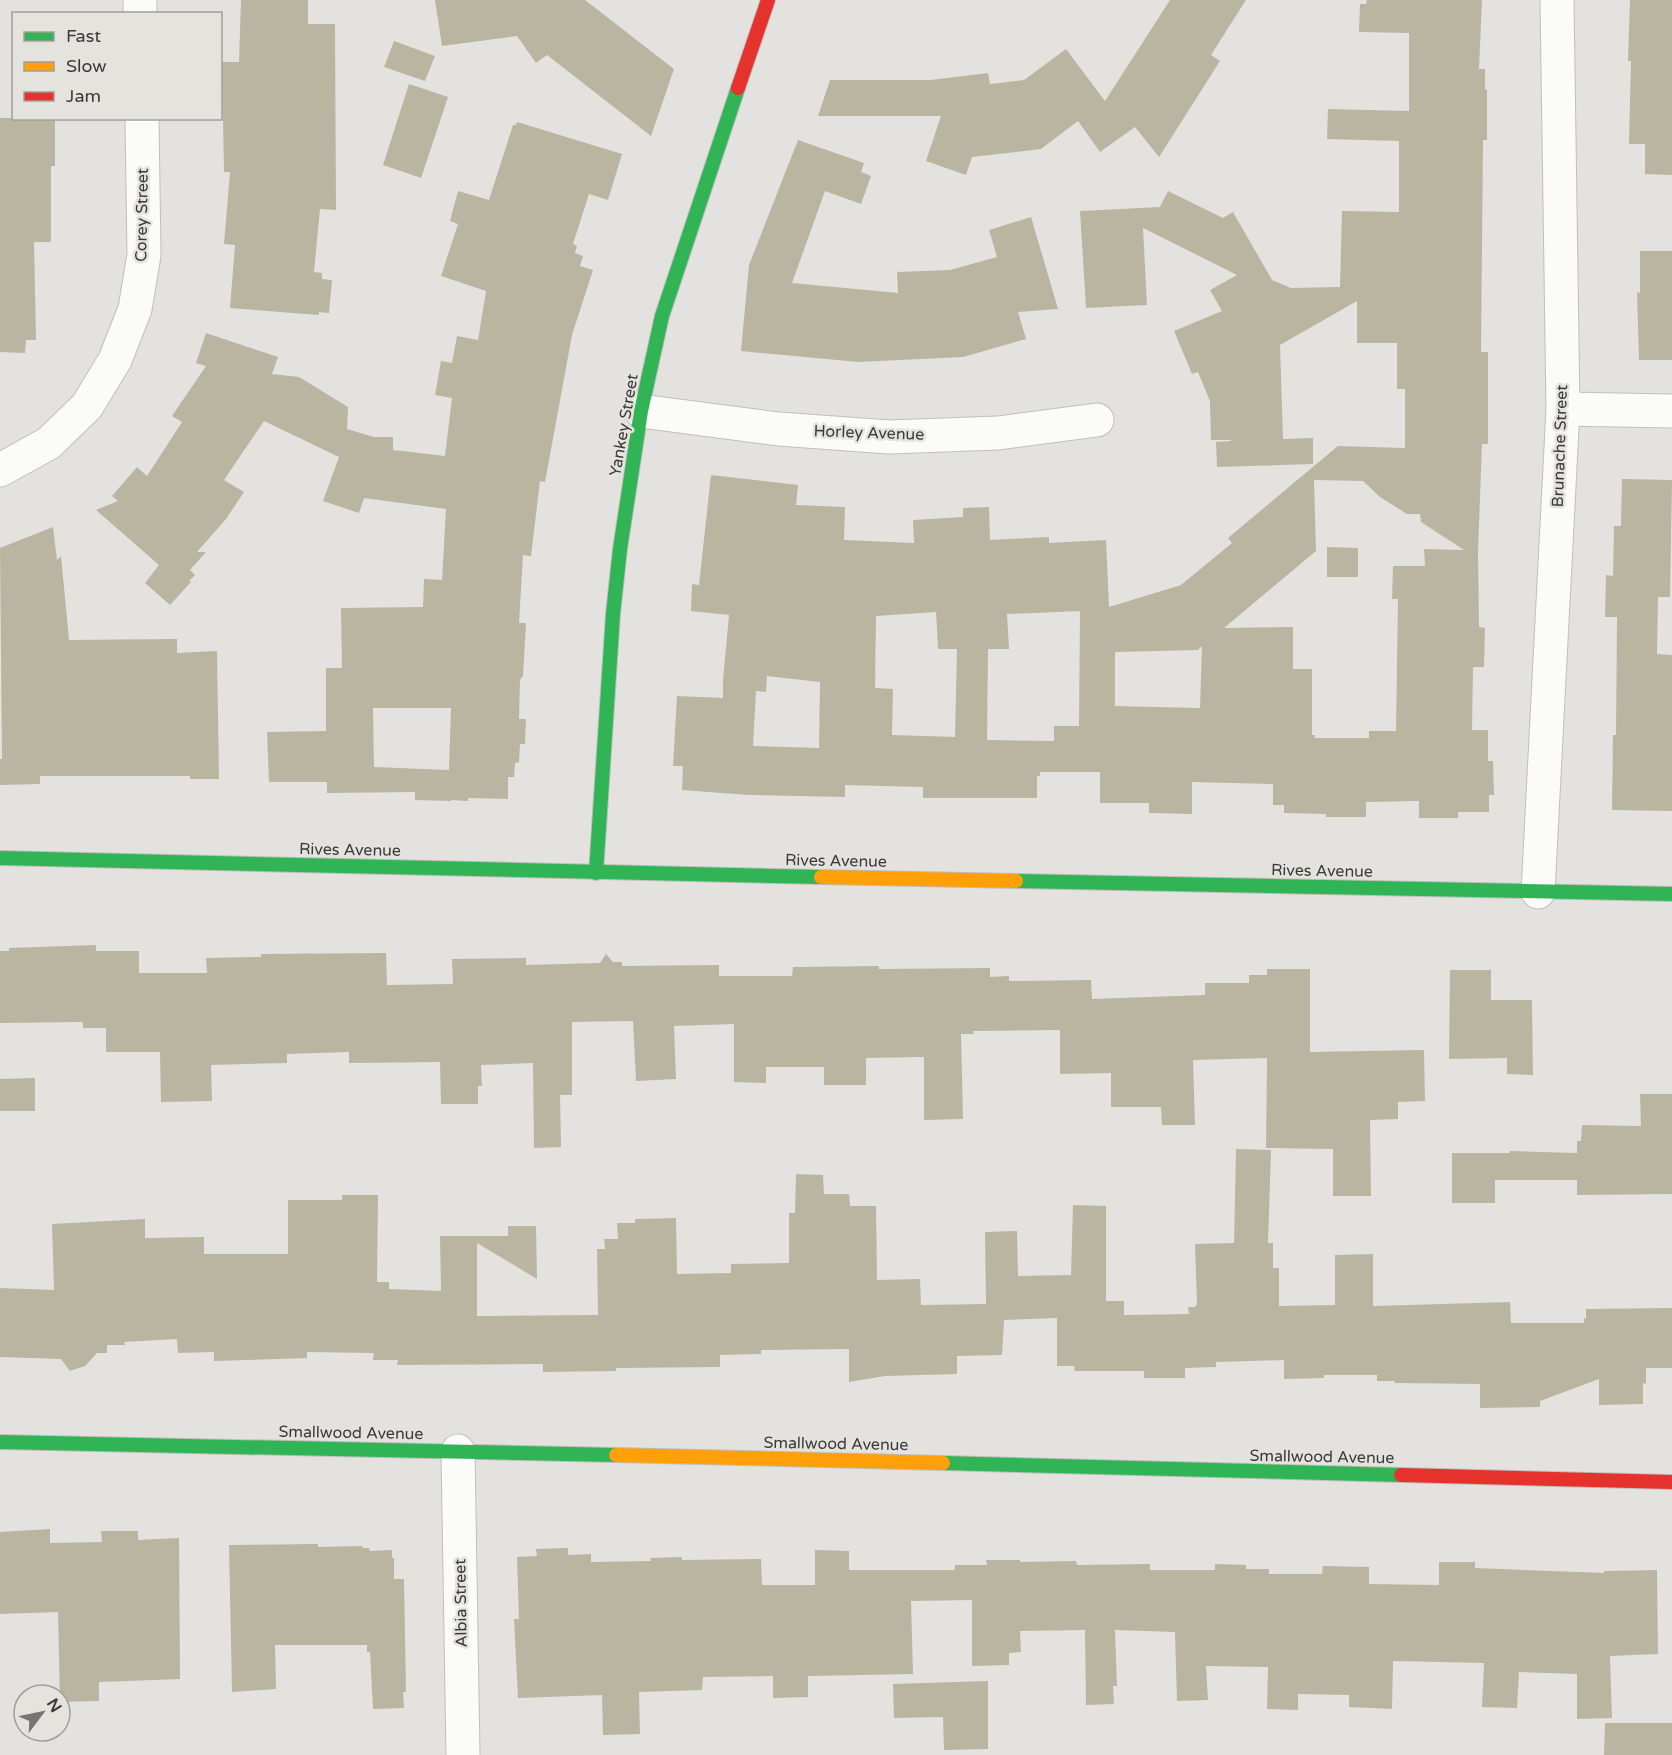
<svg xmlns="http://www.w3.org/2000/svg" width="1672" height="1755" viewBox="0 0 1672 1755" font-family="'Varela Round',sans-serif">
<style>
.building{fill:#bab5a1;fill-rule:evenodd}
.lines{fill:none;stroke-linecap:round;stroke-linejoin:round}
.street-casing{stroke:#bfbfbc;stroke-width:35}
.fast-casing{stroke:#bfbfbc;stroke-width:16}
.slow-casing{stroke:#bfbfbc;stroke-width:16}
.jam-casing{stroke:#bfbfbc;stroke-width:16}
.street{stroke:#fbfbfa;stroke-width:33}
.fast{stroke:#30b455;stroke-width:14}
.slow{stroke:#ff9f0a;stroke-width:14}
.jam{stroke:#e5322d;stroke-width:14}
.labels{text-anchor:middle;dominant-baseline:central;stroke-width:5;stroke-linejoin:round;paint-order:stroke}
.street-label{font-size:16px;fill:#3a3a38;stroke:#e4e3de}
</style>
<rect width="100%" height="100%" fill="#e3e2df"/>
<!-- building -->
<g class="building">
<path d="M 241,0 L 308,0 L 308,24 L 335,24 L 336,210 L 320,209 L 314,272 L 322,273 L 322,279 L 332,280 L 329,313 L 319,312 L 319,315 L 230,308 L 235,245 L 224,244 L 230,172 L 224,172 L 222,62 L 239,62 Z"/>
<path d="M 435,0 L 585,0 L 674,69 L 651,136 L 547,55 L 536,63 L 517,36 L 442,46 Z"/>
<path d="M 1170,0 L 1246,0 L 1211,55 L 1220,61 L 1159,157 L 1135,127 L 1100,152 L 1078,121 L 1041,149 L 972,157 L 966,175 L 926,161 L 941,116 L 818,116 L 830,80 L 930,80 L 988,73 L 990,84 L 1024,80 L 1066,49 L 1105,101 Z"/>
<path d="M 1367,0 L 1482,0 L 1479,69 L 1485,69 L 1485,89 L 1487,90 L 1487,140 L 1483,140 L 1481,352 L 1488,352 L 1488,444 L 1482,444 L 1478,551 L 1479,627 L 1485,628 L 1484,667 L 1473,667 L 1472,730 L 1488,730 L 1488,761 L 1493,761 L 1494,795 L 1489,795 L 1489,812 L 1458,812 L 1458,818 L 1419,818 L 1419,801 L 1366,802 L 1366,817 L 1326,817 L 1326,814 L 1284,813 L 1284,805 L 1273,805 L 1273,784 L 1192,782 L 1192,814 L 1149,813 L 1149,803 L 1100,803 L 1100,772 L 1040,772 L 1040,776 L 1037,776 L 1037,798 L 923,798 L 923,787 L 845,785 L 845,797 L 749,795 L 682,790 L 683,766 L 673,766 L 677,696 L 723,698 L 723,680 L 729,615 L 691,611 L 692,584 L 699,585 L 711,475 L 798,485 L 796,505 L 845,507 L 844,540 L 914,543 L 913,520 L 963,517 L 963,508 L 989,507 L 990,540 L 1049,537 L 1049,543 L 1106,540 L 1109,607 L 1181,585 L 1232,543 L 1228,538 L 1338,446 L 1405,448 L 1405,389 L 1397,389 L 1397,343 L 1357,343 L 1357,301 L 1280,345 L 1283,439 L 1313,438 L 1313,464 L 1217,467 L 1216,442 L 1231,441 L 1231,440 L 1211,440 L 1210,401 L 1198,372 L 1192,374 L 1174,331 L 1222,311 L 1210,290 L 1237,275 L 1143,228 L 1147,305 L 1086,308 L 1080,211 L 1160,207 L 1168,191 L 1223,218 L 1233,212 L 1272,280 L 1291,288 L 1340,287 L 1342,211 L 1399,212 L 1399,141 L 1327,139 L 1328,109 L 1409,111 L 1409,33 L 1359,32 L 1360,4 L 1366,4 ZM 1314,480 L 1363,481 L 1380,497 L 1407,514 L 1420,514 L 1421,522 L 1464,550 L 1424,549 L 1425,566 L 1393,566 L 1392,599 L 1398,599 L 1396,731 L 1369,731 L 1369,738 L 1315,738 L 1315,735 L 1312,735 L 1312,669 L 1293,669 L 1293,627 L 1224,628 L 1316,551 ZM 1080,611 L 1079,726 L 1054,726 L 1054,741 L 987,740 L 988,649 L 1009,649 L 1007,614 ZM 936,612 L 938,649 L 957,649 L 955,737 L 892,735 L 893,689 L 875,688 L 876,616 ZM 1202,646 L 1200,708 L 1115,706 L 1115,652 L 1198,650 ZM 767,676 L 820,682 L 819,748 L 753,746 L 756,691 L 766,692 Z"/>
<path d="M 1630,0 L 1672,0 L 1672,175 L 1645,174 L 1645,144 L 1629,144 L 1631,61 L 1628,61 Z"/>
<path d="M 394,41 L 435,56 L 425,81 L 384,67 Z"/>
<path d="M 409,84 L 448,97 L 421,178 L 383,165 Z"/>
<path d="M 0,118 L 55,118 L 55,166 L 51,166 L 51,242 L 34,242 L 36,340 L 26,340 L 25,353 L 0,352 Z"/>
<path d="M 517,122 L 622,154 L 608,200 L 589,194 L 573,244 L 577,246 L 575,253 L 583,256 L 580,266 L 593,270 L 572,335 L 545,482 L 540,481 L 531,556 L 523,555 L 519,623 L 526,623 L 523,676 L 520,680 L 519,719 L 526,719 L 525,744 L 520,744 L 519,762 L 515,763 L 514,777 L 508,777 L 508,799 L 468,798 L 468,801 L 451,800 L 451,801 L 415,800 L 415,792 L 327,793 L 327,782 L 269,782 L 267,732 L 326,731 L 326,668 L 342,668 L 341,608 L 423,607 L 424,579 L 442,580 L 446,509 L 364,498 L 359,513 L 323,501 L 339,457 L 264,421 L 224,480 L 244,492 L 226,519 L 197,552 L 206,552 L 190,570 L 195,575 L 189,581 L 191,582 L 170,605 L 145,583 L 159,565 L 96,510 L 118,501 L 112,496 L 137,467 L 147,476 L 182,422 L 172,416 L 206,366 L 196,363 L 206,333 L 278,357 L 272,374 L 299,377 L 348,407 L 347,429 L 374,437 L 393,437 L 393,450 L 445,456 L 452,398 L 435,395 L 441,361 L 452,363 L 457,336 L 478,340 L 486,291 L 441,276 L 458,224 L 450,221 L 458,191 L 489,200 L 513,125 L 516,125 ZM 373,708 L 451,708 L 449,770 L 374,767 Z"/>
<path d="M 798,140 L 864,163 L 861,172 L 871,176 L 861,204 L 825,191 L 792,283 L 898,293 L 897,272 L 950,270 L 997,257 L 989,230 L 1031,217 L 1058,309 L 1018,312 L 1026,339 L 963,357 L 858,362 L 741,351 L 749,265 Z"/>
<path d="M 1640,251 L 1672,251 L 1672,360 L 1639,360 L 1637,292 L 1640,293 Z"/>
<path d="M 1622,479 L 1672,480 L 1670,597 L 1658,597 L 1657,654 L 1672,655 L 1672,811 L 1612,810 L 1613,735 L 1616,735 L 1617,617 L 1605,617 L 1606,575 L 1613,576 L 1614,526 L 1621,526 Z"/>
<path d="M 53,527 L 57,560 L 61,556 L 69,640 L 177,639 L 177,653 L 217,651 L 219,779 L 190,779 L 190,776 L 40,776 L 40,784 L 0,785 L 0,759 L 2,759 L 0,548 Z"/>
<path d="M 1327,547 L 1358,548 L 1358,577 L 1327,577 Z"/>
<path d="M 96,945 L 96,951 L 139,951 L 139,973 L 207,973 L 206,958 L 261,957 L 261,954 L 386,953 L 387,985 L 453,984 L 452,959 L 526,958 L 526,965 L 600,963 L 606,954 L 613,962 L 622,962 L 622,966 L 719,965 L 719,976 L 792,976 L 793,967 L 879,966 L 879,969 L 990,968 L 990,977 L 1009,976 L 1009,981 L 1091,980 L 1092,999 L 1205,995 L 1205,983 L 1249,983 L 1249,975 L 1267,975 L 1267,969 L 1310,969 L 1310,1052 L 1424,1050 L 1425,1101 L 1398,1102 L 1398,1119 L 1370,1120 L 1371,1196 L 1333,1196 L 1333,1149 L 1266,1148 L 1267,1058 L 1193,1060 L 1195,1125 L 1162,1125 L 1161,1107 L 1111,1107 L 1111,1073 L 1060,1074 L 1060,1030 L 973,1031 L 974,1034 L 961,1034 L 963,1119 L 924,1120 L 924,1057 L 866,1058 L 866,1085 L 824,1085 L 824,1067 L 766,1067 L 766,1083 L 734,1082 L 734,1024 L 674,1026 L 676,1079 L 636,1081 L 633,1021 L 572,1022 L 572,1095 L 560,1095 L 561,1147 L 534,1148 L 533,1063 L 481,1065 L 482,1086 L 478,1086 L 478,1104 L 441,1104 L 440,1062 L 349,1063 L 349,1052 L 287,1054 L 287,1063 L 211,1065 L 212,1101 L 161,1102 L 160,1052 L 106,1052 L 106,1028 L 83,1028 L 83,1022 L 0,1023 L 0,951 L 9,951 L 9,948 Z"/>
<path d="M 1450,970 L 1491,970 L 1491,1000 L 1532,1000 L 1533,1075 L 1507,1074 L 1507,1058 L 1449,1059 Z"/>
<path d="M 35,1078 L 35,1111 L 0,1111 L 0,1079 Z"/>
<path d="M 1640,1094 L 1672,1094 L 1672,1194 L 1577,1195 L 1577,1180 L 1495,1180 L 1495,1203 L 1452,1203 L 1452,1153 L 1510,1153 L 1510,1151 L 1577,1153 L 1577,1141 L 1581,1141 L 1582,1125 L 1641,1126 Z"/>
<path d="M 1236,1149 L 1271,1150 L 1268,1243 L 1273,1243 L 1273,1268 L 1279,1268 L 1279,1306 L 1335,1305 L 1335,1255 L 1373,1254 L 1373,1306 L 1510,1302 L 1511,1323 L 1584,1323 L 1584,1318 L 1586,1319 L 1586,1309 L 1672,1308 L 1672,1368 L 1646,1368 L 1646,1384 L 1643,1383 L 1643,1404 L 1599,1405 L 1599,1379 L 1540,1401 L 1540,1407 L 1480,1408 L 1480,1384 L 1394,1383 L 1395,1381 L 1377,1381 L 1377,1375 L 1324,1375 L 1324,1378 L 1284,1379 L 1284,1360 L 1216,1362 L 1216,1367 L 1185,1368 L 1185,1378 L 1144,1378 L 1144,1371 L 1075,1371 L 1074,1366 L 1057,1366 L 1057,1318 L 1004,1320 L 1002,1355 L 957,1356 L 957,1374 L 885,1376 L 849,1382 L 849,1349 L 761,1350 L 761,1354 L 720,1355 L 720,1367 L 616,1368 L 616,1371 L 543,1372 L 543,1364 L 397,1365 L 398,1360 L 373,1360 L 374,1353 L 307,1352 L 307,1358 L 214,1361 L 214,1352 L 178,1353 L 177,1339 L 124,1342 L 125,1345 L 107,1345 L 107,1353 L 97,1353 L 85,1366 L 70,1371 L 61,1359 L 0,1357 L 0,1288 L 54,1290 L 52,1224 L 145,1219 L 145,1238 L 204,1237 L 204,1254 L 288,1254 L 288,1200 L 342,1200 L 342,1195 L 378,1195 L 377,1282 L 389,1282 L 389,1289 L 441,1291 L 440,1236 L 508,1236 L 508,1226 L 536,1226 L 537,1279 L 477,1243 L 477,1316 L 598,1315 L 597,1249 L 605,1249 L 604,1239 L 618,1239 L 617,1223 L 635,1223 L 635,1219 L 676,1218 L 677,1274 L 731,1273 L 731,1264 L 789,1263 L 789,1213 L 795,1213 L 796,1174 L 823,1175 L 824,1194 L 849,1194 L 850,1206 L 876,1206 L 877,1280 L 920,1279 L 921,1305 L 986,1304 L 985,1232 L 1017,1231 L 1018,1276 L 1071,1275 L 1073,1205 L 1106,1206 L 1106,1301 L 1124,1301 L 1124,1315 L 1189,1314 L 1188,1307 L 1195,1307 L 1197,1304 L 1195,1244 L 1234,1243 Z"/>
<path d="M 50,1529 L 50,1543 L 102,1542 L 101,1531 L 138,1531 L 138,1540 L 179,1538 L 180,1679 L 99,1682 L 99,1701 L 60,1702 L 58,1612 L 0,1614 L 0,1532 Z"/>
<path d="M 318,1544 L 318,1547 L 363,1546 L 362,1548 L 369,1548 L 370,1551 L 392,1550 L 392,1558 L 394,1558 L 394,1579 L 404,1579 L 406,1692 L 403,1692 L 404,1708 L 373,1709 L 370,1652 L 367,1652 L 367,1645 L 275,1645 L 276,1689 L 232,1692 L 229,1545 Z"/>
<path d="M 568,1548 L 568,1555 L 591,1554 L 591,1562 L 651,1561 L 650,1558 L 682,1557 L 682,1560 L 761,1559 L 762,1585 L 815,1585 L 815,1550 L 849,1551 L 849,1570 L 955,1570 L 955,1565 L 987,1565 L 986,1560 L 1020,1560 L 1020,1562 L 1076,1561 L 1077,1565 L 1150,1564 L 1150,1570 L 1215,1570 L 1215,1564 L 1246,1565 L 1246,1569 L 1269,1569 L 1269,1574 L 1322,1574 L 1323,1566 L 1369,1567 L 1369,1584 L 1439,1585 L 1439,1562 L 1475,1562 L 1475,1568 L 1604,1573 L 1604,1571 L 1657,1570 L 1658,1654 L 1610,1656 L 1612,1718 L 1577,1719 L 1577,1674 L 1519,1672 L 1517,1708 L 1482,1707 L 1484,1663 L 1393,1661 L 1392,1709 L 1349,1707 L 1349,1695 L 1298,1694 L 1298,1710 L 1267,1709 L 1268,1667 L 1206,1666 L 1208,1700 L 1177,1701 L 1175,1632 L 1115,1630 L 1117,1686 L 1113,1686 L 1114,1704 L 1086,1705 L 1085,1630 L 1020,1631 L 1021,1652 L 1009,1653 L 1009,1665 L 972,1666 L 972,1600 L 911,1601 L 913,1674 L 808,1676 L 808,1697 L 773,1698 L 773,1676 L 703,1677 L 702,1690 L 639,1692 L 640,1734 L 603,1735 L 602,1695 L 518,1698 L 514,1619 L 519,1619 L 517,1557 L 537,1556 L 536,1549 Z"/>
<path d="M 988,1681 L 988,1749 L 944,1750 L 943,1717 L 894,1718 L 893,1684 Z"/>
<path d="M 1605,1723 L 1672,1723 L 1672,1755 L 1604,1755 Z"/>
</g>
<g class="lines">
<!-- street casing -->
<g class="street-casing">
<g id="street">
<path d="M 140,0 L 140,14"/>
<path d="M 1563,409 L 1672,411"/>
<path d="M 641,411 L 779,429 L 889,437 L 998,433 L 1097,420"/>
<path d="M 0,470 L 49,443 L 87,406 L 115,360 L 135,309 L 144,255 L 142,118"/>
<path d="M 1538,892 L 1563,409 L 1557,0"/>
<path d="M 458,1451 L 463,1755"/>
</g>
</g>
<!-- fast casing -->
<g class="fast-casing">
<g id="fast">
<path d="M 0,858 L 821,877"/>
<path d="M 596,873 L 613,614 L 620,549 L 641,411 L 662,316 L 738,88"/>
<path d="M 1016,881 L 1672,894"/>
<path d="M 0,1442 L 616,1455"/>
<path d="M 943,1463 L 1401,1475"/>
</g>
</g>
<!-- slow casing -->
<g class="slow-casing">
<g id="slow">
<path d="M 821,877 L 1016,881"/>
<path d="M 616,1455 L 943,1463"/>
</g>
</g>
<!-- jam casing -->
<g class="jam-casing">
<g id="jam">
<path d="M 738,88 L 768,0"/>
<path d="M 1401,1475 L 1672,1482"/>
</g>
</g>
<!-- street -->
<use href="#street" class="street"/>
<!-- fast -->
<use href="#fast" class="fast"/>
<!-- slow -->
<use href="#slow" class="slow"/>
<!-- jam -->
<use href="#jam" class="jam"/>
</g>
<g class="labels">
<!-- street labels -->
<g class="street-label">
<text transform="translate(142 215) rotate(-89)">Corey Street</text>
<text transform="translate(624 425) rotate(-80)">Yankey Street</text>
<text transform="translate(869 433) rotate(2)">Horley Avenue</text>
<text transform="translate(1560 446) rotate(-88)">Brunache Street</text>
<text transform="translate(350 850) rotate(1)">Rives Avenue</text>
<text transform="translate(836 861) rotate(1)">Rives Avenue</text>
<text transform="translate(1322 871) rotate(1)">Rives Avenue</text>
<text transform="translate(351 1433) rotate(1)">Smallwood Avenue</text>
<text transform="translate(836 1444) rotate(1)">Smallwood Avenue</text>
<text transform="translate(1322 1457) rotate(1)">Smallwood Avenue</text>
<text transform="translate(461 1603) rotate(-91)">Albia Street</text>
</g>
</g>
<!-- legend -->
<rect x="12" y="12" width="210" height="108" fill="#e4e3de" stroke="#a09f9c" stroke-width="1.5"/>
<rect x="24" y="32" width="30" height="9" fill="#30b455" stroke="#a09f9c" stroke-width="1.5"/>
<text x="66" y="42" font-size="18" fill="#3a3a38">Fast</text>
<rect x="24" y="62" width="30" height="9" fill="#ff9f0a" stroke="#a09f9c" stroke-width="1.5"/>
<text x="66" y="72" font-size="18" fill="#3a3a38">Slow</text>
<rect x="24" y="92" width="30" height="9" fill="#e5322d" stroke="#a09f9c" stroke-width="1.5"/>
<text x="66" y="102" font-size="18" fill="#3a3a38">Jam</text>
<!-- north arrow -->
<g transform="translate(42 1713) rotate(58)"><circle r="28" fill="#e4e3de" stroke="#a09f9c" stroke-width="1.5"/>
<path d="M0-4.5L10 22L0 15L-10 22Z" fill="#757572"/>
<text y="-9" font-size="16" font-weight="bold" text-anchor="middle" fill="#3a3a38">N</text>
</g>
</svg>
